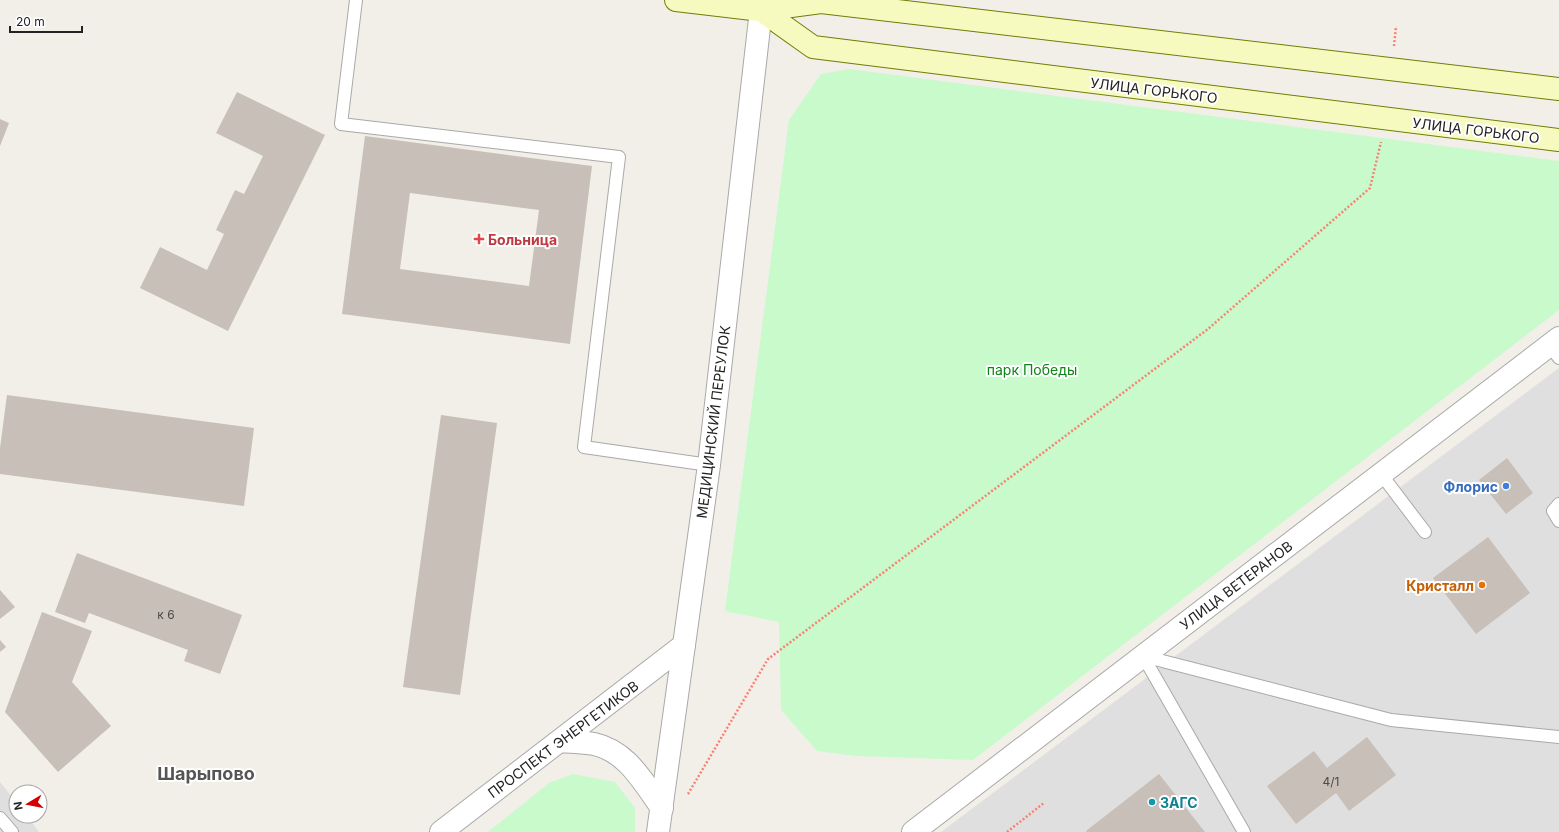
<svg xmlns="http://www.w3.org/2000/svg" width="1559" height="832" viewBox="0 0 1559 832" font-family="Inter,sans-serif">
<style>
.residential{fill:#e0dfdf}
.park{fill:#c8facc}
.building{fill:#c7bfb8;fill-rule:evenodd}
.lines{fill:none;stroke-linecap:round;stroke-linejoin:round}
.lane-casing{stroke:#a9a9a9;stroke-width:14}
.street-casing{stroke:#a9a9a9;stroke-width:24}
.secondary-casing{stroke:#707d05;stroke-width:24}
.path{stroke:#fa8072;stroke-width:2.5;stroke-dasharray:2 2;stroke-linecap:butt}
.lane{stroke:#fff;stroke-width:12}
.street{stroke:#fff;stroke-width:22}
.secondary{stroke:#f7fabf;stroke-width:22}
.health-dot{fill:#e0444e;stroke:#fff;stroke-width:1.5}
.shop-dot{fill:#3f7fe0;stroke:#fff;stroke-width:1.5}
.food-dot{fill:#e8710a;stroke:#fff;stroke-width:1.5}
.culture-dot{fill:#0f9aa8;stroke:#fff;stroke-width:1.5}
.labels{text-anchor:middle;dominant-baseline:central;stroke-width:4;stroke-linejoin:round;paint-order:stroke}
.number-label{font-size:12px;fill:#4b4948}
.street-label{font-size:14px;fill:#222;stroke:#fff}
.health-label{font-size:14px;font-weight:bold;fill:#be3a42;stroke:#fff;text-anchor:start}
.park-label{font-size:14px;fill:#0c8416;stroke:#fff}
.shop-label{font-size:14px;font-weight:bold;fill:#366cbe;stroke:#fff;text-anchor:end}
.food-label{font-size:14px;font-weight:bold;fill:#c56008;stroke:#fff;text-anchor:end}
.culture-label{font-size:14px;font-weight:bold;fill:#0d838f;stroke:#fff;text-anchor:start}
.district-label{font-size:18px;font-weight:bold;fill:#555;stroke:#fff}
</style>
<rect width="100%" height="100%" fill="#f2efe9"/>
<!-- residential -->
<g class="residential">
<path d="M 1559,368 L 1559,832 L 941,832 Z"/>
<path d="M 0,782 L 16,802 L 16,816 L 27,816 L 39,832 L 0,832 Z"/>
</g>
<!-- park -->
<g class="park">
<path d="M 849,69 L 1559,161 L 1559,310 L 973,760 L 856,756 L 817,751 L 781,710 L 779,622 L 725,611 L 789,120 L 821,74 Z"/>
<path d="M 573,774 L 615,782 L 635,808 L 635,832 L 488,832 L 549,783 Z"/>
</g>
<!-- building -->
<g class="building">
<path d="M 237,92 L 325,135 L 228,331 L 140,288 L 160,247 L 207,270 L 224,234 L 216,230 L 235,190 L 244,194 L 263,156 L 216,133 Z"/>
<path d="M 0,119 L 9,123 L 0,146 Z"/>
<path d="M 365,136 L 592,166 L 570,344 L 342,314 ZM 410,193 L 539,210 L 529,286 L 400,269 Z"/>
<path d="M 7,395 L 254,428 L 244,506 L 0,474 L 0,448 Z"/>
<path d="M 441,415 L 497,423 L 460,695 L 403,687 Z"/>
<path d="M 1507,458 L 1533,493 L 1506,514 L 1479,480 Z"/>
<path d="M 1488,537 L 1530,593 L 1476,634 L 1433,578 Z"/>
<path d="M 77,553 L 242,615 L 220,674 L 184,661 L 188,650 L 89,613 L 85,623 L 55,612 Z"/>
<path d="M 0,590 L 15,607 L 0,619 Z"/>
<path d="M 42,612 L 92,631 L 72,682 L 111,726 L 58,772 L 5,712 Z"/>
<path d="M 0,640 L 6,647 L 0,652 Z"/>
<path d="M 1367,737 L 1396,775 L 1349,811 L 1336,793 L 1296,824 L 1267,786 L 1314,751 L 1327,768 Z"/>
<path d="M 1159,774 L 1205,832 L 1087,832 L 1086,831 Z"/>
</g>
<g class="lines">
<!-- lane casing -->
<g class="lane-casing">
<g id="lane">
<path d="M 356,0 L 341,124 L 619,157 L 584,447 L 709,465"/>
<path d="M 1550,346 L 1559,358"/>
<path d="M 1381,474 L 1425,532"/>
<path d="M 1559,504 L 1553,511 L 1559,521"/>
<path d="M 1143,656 L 1391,720 L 1559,737"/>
<path d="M 1143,656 L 1244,832"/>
<path d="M 0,818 L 12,832"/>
</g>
</g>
<!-- street casing -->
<g class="street-casing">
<g id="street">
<path d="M 560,741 C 571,742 583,742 594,744 C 627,751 643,782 662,808"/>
<path d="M 441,832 L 684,645"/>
<path d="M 658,832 L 709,465 L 761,10"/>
<path d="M 913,832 L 1559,338"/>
</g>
</g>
<!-- secondary casing -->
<g class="secondary-casing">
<g id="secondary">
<path d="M 676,0 L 761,10 L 821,2 L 1559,89"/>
<path d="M 761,10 L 813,47 L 1559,140"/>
</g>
</g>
<!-- path -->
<g class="path">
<path d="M 1394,46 L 1396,26"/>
<path d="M 688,794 L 768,659 L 1208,329 L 1370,188 L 1381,142"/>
<path d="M 1007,832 L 1044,803"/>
</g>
<!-- lane -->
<use href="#lane" class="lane"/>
<!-- street -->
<use href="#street" class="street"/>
<!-- secondary -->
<use href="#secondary" class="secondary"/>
</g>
<!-- markers -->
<path class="health-dot" d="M477 233h4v4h4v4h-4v4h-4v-4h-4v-4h4z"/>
<circle class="shop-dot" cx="1506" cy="486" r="4"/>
<circle class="food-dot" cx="1482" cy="585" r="4"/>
<circle class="culture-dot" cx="1152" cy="802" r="4"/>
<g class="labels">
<!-- number labels -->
<g class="number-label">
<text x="166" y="614">к 6</text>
<text x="1331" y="781">4/1</text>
</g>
<!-- street labels -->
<g class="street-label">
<text transform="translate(1154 90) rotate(7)">УЛИЦА ГОРЬКОГО</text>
<text transform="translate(1476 130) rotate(7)">УЛИЦА ГОРЬКОГО</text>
<text transform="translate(713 422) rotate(-83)">МЕДИЦИНСКИЙ ПЕРЕУЛОК</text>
<text transform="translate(1236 585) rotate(-37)">УЛИЦА ВЕТЕРАНОВ</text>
<text transform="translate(563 739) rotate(-37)">ПРОСПЕКТ ЭНЕРГЕТИКОВ</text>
</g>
<!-- health labels -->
<g class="health-label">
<text x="488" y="239">Больница</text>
</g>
<!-- park labels -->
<g class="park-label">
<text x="1032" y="369">парк Победы</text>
</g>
<!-- shop labels -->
<g class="shop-label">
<text x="1498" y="486">Флорис</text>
</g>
<!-- food labels -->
<g class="food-label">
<text x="1474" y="585">Кристалл</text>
</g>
<!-- culture labels -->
<g class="culture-label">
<text x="1160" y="802">ЗАГС</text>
</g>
<!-- district labels -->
<g class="district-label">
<text x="206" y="773">Шарыпово</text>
</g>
</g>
<!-- north arrow -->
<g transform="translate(28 804) rotate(260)"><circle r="19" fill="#ffffff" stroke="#a7a7a7"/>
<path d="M0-3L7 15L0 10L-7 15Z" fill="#d40000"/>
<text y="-6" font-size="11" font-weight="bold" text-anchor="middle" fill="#222222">N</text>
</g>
<!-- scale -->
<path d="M10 26v6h72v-6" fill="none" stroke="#222222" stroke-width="2"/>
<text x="16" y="26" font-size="12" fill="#222222" stroke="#ffffff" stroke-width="3" paint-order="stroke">20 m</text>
</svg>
